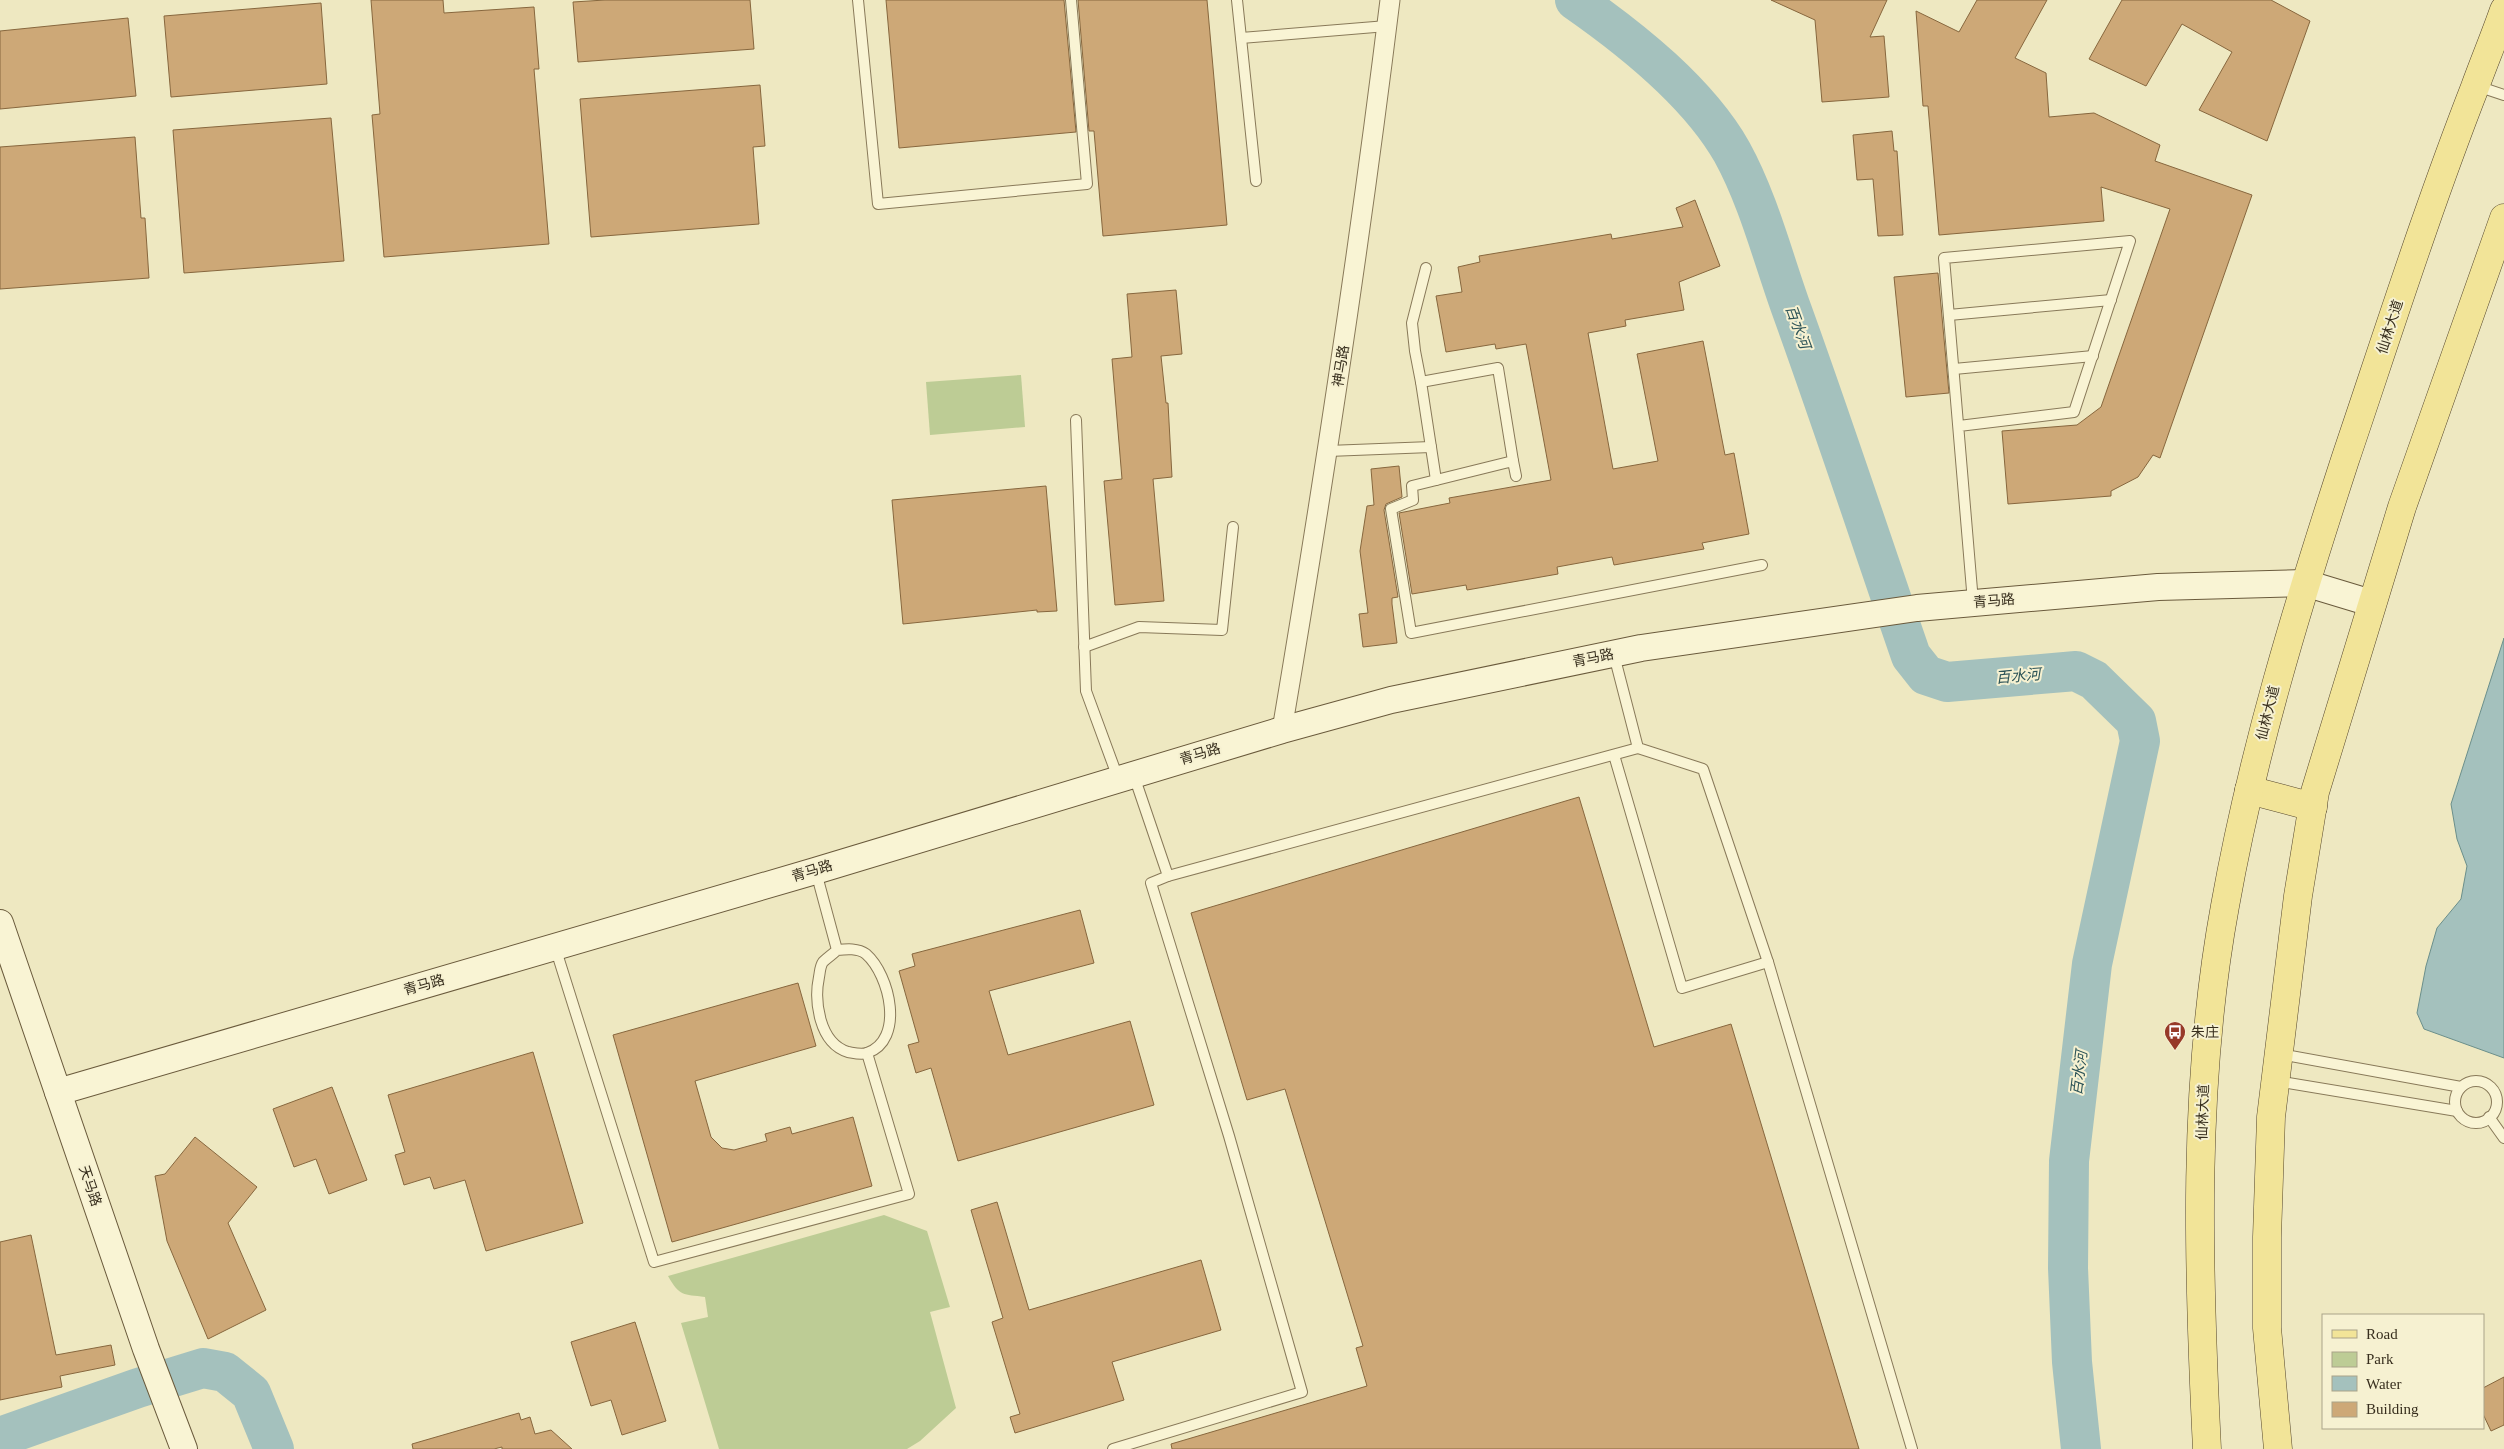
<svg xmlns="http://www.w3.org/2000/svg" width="2504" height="1449" viewBox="0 0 2504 1449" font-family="'Times New Roman','Noto Sans SC',serif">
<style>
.green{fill:#bdcc95}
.water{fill:#a4c1bd;stroke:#6b8f8b}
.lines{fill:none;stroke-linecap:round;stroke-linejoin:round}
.river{stroke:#a4c1bd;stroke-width:40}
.building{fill:#cda877;stroke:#87673e}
.lane-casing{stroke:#887959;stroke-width:12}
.street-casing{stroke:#887959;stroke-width:21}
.secondary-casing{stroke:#6a5a3c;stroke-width:28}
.primary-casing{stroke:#55462d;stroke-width:29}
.lane{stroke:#f9f4d4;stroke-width:10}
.street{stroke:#f9f4d4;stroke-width:19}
.secondary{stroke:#f9f4d4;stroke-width:26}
.primary{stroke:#f2e498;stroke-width:28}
.labels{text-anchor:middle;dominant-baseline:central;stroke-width:4;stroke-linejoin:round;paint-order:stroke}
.street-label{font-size:14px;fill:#372e1d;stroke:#f6f1d1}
.poi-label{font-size:14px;fill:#372e1d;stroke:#f6f1d1;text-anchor:start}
.water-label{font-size:15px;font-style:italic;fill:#2c5357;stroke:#f6f1d1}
</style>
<rect width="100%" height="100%" fill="#eee8c1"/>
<!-- green -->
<g class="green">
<path d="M 1021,375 L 1025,427 L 930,435 L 926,382 Z"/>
<path d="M 884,1215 L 927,1231 L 950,1307 L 930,1312 L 956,1408 L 920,1441 L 907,1449 L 719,1449 L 681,1323 L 708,1317 L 705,1297 C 683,1294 680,1297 668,1276 Z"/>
</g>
<!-- water -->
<path class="water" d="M 2504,638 L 2504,1058 L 2424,1029 L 2417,1013 L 2426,966 L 2437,928 L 2461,899 L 2467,866 L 2457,839 L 2451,804 Z"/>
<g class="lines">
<!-- river -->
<g class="river">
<path d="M 1575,0 C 1631,39 1698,92 1732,152 C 1758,199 1773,258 1791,308 C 1833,424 1871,540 1911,656 L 1926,675 L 1947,682 L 2076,671 L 2094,680 L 2136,721 L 2140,741 L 2092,964 L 2069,1161 L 2068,1268 L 2072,1362 L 2081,1449"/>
<path d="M 0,1437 L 138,1388 L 203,1368 L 225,1372 L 251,1393 L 274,1449"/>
</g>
</g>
<!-- building -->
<g class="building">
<path d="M 371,0 L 443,0 L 444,13 L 534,7 L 539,69 L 534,69 L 549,244 L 384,257 L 372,115 L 380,114 Z"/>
<path d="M 605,0 L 750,0 L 754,49 L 578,62 L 573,2 Z"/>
<path d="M 886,0 L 1064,0 L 1076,132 L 899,148 Z"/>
<path d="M 1078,0 L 1207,0 L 1227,225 L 1103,236 L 1094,131 L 1089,131 Z"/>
<path d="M 1771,0 L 1887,0 L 1870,37 L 1884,36 L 1889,97 L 1822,102 L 1815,20 Z"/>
<path d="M 1977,0 L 2047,0 L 2015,58 L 2046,73 L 2049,117 L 2094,113 L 2160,145 L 2155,161 L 2252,195 L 2160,458 L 2153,455 L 2138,477 L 2111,491 L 2111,496 L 2008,504 L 2002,431 L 2077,425 L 2101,407 L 2170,209 L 2101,187 L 2104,221 L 1939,235 L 1928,106 L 1923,106 L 1916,11 L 1959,32 Z"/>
<path d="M 2122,0 L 2271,0 L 2310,21 L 2267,141 L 2199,110 L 2232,52 L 2182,24 L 2146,86 L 2089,59 Z"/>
<path d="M 321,3 L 327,84 L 171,97 L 164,16 Z"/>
<path d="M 128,18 L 136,96 L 0,109 L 0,31 Z"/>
<path d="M 760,85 L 765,146 L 753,147 L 759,224 L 591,237 L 580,99 Z"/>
<path d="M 331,118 L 344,261 L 184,273 L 173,130 Z"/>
<path d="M 1892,131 L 1894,151 L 1897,151 L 1903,235 L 1878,236 L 1873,179 L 1857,180 L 1853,135 Z"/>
<path d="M 135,137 L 141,218 L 145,218 L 149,278 L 0,289 L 0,147 Z"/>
<path d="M 1695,200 L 1720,266 L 1679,282 L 1684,310 L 1625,320 L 1626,326 L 1588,333 L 1613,469 L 1658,461 L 1637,354 L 1703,341 L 1725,455 L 1734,453 L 1749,534 L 1702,543 L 1704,549 L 1614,565 L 1612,557 L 1557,567 L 1558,574 L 1467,590 L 1466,585 L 1412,594 L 1399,513 L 1450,503 L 1449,498 L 1551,480 L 1526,344 L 1496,349 L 1495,344 L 1446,352 L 1436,296 L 1462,292 L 1458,267 L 1480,262 L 1479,256 L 1611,234 L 1612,239 L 1683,227 L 1676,208 Z"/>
<path d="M 1938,273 L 1949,393 L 1906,397 L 1894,277 Z"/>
<path d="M 1176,290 L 1182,354 L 1161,356 L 1166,403 L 1168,403 L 1172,477 L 1153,479 L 1164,601 L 1115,605 L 1104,481 L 1122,479 L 1112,359 L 1132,357 L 1127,294 Z"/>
<path d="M 1399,466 L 1402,497 L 1386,504 L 1384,510 L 1398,597 L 1392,598 L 1392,604 L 1397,643 L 1363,647 L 1359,614 L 1368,613 L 1360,551 L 1367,506 L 1374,505 L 1371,469 Z"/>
<path d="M 1046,486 L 1057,611 L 1037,612 L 1037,610 L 903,624 L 892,500 Z"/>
<path d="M 1579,797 L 1654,1047 L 1731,1024 L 1859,1449 L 1172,1449 L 1171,1444 L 1367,1386 L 1356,1348 L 1363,1346 L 1285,1089 L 1247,1100 L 1191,913 Z"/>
<path d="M 1080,910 L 1094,963 L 989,991 L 1008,1055 L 1130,1021 L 1154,1105 L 958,1161 L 931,1068 L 916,1073 L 908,1045 L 919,1042 L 899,971 L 915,966 L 912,954 Z"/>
<path d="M 798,983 L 816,1046 L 695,1081 L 711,1137 L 722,1148 L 734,1150 L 767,1141 L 765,1134 L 790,1127 L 792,1134 L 853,1117 L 872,1186 L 672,1242 L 613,1035 Z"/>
<path d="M 533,1052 L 583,1223 L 486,1251 L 465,1180 L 434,1189 L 430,1177 L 404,1185 L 395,1155 L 405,1152 L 388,1095 Z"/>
<path d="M 332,1087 L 367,1180 L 329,1194 L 316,1159 L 294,1167 L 273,1109 Z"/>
<path d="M 195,1137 L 257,1187 L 228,1223 L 266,1310 L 208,1339 L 167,1241 L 155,1176 L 165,1174 Z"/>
<path d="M 997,1202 L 1029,1310 L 1201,1260 L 1221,1330 L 1112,1362 L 1124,1400 L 1015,1433 L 1010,1417 L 1020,1414 L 992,1322 L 1003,1318 L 971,1210 Z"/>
<path d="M 31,1235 L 56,1355 L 111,1345 L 115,1365 L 60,1376 L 62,1387 L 0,1400 L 0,1242 Z"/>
<path d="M 635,1322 L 666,1421 L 622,1435 L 611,1400 L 591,1406 L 571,1342 Z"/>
<path d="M 2504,1377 L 2504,1425 L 2491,1431 L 2483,1414 L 2483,1388 Z"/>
<path d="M 519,1413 L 521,1420 L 530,1417 L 535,1434 L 551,1430 L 572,1449 L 502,1449 L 502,1447 L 494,1449 L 413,1449 L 412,1444 Z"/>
</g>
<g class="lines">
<!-- lane casing -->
<g class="lane-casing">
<g id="lane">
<path d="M 858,0 L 878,204 L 1087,184 L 1071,0"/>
<path d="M 1237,0 L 1256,181"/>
<path d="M 1241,38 L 1387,26"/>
<path d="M 2477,86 L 2504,95"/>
<path d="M 1949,315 L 2111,300"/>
<path d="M 1954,369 L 2093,356"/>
<path d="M 1421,382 L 1415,351 L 1412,323 L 1426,268"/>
<path d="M 1076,420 L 1086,691 L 1118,778"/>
<path d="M 1959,426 L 2074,412 L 2130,241 L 1944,258 L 1973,602"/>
<path d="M 1328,451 L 1431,447"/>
<path d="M 1516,476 L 1513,461 L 1412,486 L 1413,500 L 1391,509 L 1411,633 L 1762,565"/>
<path d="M 1436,480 L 1421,382 L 1498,368 L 1513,461"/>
<path d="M 1084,647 L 1139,627 L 1222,630 L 1233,527"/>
<path d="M 1614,655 L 1638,748 L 1703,769 L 1768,962 L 1912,1449"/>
<path d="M 1614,755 L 1682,988 L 1768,962"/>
<path d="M 816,872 L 837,950 C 833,954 827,958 823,962 C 820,966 820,972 819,977 C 814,1001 819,1043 848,1052 C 854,1053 861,1055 867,1053 C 905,1040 890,975 866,954 C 858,948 847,949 837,950"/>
<path d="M 1168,876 L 1638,748"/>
<path d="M 555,947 L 654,1262 L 909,1194 L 867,1053"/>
<path d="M 2280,1054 L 2461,1087"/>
<path d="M 2276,1081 L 2457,1111"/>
<circle cx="2476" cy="1102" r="21"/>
<path d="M 2489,1117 L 2504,1138"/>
<path d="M 1113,1449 L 1302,1392 L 1229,1136 L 1151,883 L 1168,876 L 1134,776"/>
</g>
</g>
<!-- street casing -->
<g class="street-casing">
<path id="street" d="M 1282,730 C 1323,487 1360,244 1390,0"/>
</g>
<!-- secondary casing -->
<g class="secondary-casing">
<g id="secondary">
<path d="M 0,923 L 146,1349 L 184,1449"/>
<path d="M 58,1092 L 815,871 L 1282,730 L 1391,700 L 1641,648 L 1917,608 L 2158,587 L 2305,583 L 2371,603"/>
</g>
</g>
<!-- primary casing -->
<g class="primary-casing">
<g id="primary">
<path d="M 2249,790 L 2313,807"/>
<path d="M 2207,1449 C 2198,1269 2192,1085 2225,906 C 2252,754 2297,607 2345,460 C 2387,336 2427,210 2475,87 C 2484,62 2495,36 2504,10"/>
<path d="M 2278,1449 L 2267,1328 L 2267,1237 L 2271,1117 L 2298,896 L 2315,792 L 2402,507 L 2504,218"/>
</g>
</g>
<!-- lane -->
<use href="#lane" class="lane"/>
<!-- street -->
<use href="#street" class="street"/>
<!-- secondary -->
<use href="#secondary" class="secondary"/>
<!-- primary -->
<use href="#primary" class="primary"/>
</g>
<!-- icons -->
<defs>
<g id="bus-pin" transform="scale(1.125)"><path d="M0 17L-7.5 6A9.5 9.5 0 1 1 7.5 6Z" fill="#973928" stroke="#f6f1d1"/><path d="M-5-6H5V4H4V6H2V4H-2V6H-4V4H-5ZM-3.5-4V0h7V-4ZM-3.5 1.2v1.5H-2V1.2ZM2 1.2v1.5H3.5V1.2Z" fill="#fff"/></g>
</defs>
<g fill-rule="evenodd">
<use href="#bus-pin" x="2175" y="1032"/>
</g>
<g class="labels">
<!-- street labels -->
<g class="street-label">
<text transform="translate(2390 327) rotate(-72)">仙林大道</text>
<text transform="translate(1341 366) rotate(-81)">神马路</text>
<text transform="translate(1994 601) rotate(-5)">青马路</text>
<text transform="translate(1593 658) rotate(-12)">青马路</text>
<text transform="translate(2268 713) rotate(-76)">仙林大道</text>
<text transform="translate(1200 754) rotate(-17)">青马路</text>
<text transform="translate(812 871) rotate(-17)">青马路</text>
<text transform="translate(424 985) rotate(-16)">青马路</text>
<text transform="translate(2203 1112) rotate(-88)">仙林大道</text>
<text transform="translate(90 1186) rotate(71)">天马路</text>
</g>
<!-- poi labels -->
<g class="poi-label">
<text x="2191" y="1032">朱庄</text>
</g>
<!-- water labels -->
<g class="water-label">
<text transform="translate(1798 327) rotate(70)">百水河</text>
<text transform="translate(2018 676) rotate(-5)">百水河</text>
<text transform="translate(2079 1073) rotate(-83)">百水河</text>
</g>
</g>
<!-- legend -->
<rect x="2322" y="1314" width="162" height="115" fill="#f6f1d1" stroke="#aaa389"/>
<rect x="2332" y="1330" width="25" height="8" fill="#f2e498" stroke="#aaa389"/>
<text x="2366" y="1339" font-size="15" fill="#372e1d">Road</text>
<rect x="2332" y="1352" width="25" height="15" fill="#bdcc95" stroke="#aaa389"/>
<text x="2366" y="1364" font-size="15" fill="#372e1d">Park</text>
<rect x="2332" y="1376" width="25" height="15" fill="#a4c1bd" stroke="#aaa389"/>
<text x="2366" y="1389" font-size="15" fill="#372e1d">Water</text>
<rect x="2332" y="1402" width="25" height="15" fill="#cda877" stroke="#aaa389"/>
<text x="2366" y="1414" font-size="15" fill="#372e1d">Building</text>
</svg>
